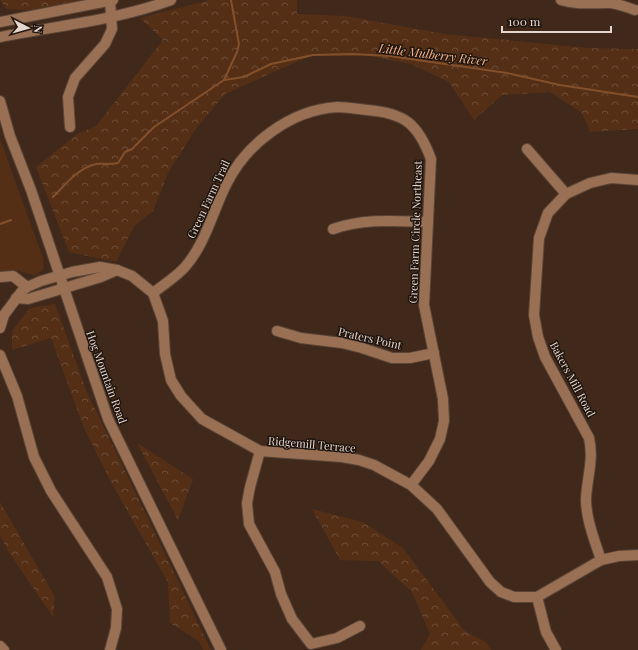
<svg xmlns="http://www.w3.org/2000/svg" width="638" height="650" viewBox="0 0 638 650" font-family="'Playfair Display',serif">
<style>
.forest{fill:url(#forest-crowns)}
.park{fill:#542f16}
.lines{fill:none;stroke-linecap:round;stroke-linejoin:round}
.stream{stroke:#84502c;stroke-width:2}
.minor-casing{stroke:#5a4537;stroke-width:12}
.minor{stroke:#9a7055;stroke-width:10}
.labels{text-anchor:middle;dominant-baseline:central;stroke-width:3;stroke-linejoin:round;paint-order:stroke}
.street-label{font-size:11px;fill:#e5d6cd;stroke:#1f150e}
.water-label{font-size:12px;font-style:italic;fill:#f6b58c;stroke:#1f150e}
</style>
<defs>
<pattern id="forest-crowns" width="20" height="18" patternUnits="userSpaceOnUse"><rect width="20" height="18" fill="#542f16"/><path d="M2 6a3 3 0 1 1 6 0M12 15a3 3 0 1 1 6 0" fill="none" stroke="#6c4c37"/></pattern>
</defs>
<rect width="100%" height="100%" fill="#40291a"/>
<!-- forest -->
<g class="forest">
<path d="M 0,0 L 86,0 L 40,11 L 6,9 Z"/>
<path d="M 210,0 L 297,0 L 297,14 L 345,16 L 445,34 L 588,48 L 638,49 L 638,129 L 590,132 L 582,113 L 550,92 L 502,95 L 474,120 L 449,82 L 411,64 L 370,56 L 310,56 L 225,94 L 195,130 L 168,173 L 153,211 L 134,226 L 116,262 L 69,252 L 36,167 L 77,134 L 96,126 L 163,40 L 140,18 Z"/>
<path d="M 55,304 L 86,390 L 211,650 L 203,650 L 199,641 L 170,623 L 168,582 L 112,484 L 84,428 L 51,338 L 12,350 L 12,331 L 30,308 Z"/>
<path d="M 137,443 L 193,479 L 178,520 Z"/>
<path d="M 0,502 L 55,597 L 53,617 L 8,551 L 0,536 Z"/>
<path d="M 312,509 L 363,522 L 403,548 L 465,631 L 486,642 L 491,650 L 421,650 L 430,634 L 412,592 L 378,561 L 340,560 Z"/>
</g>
<!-- park -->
<path class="park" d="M 0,139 L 43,258 L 44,269 L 35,276 L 16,270 L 0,271 Z"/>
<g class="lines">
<!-- stream -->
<g class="stream">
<path d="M 224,80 L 237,52 L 239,44 L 231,0"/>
<path d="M 53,197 C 65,185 78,168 96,164 C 102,163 109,165 118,163 L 125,152 L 132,149 L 154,127 L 224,80 L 244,77 L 271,64 L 313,55 L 353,54 L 390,56 L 507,73 L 560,85 L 638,97"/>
<path d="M 0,224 L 11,220"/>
</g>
<!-- minor casing -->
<g class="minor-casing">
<g id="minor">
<path d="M 561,0 C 578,5 591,3 608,3 C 617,3 626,7 635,10"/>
<path d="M 0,22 L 113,0"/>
<path d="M 0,37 C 56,26 117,20 171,0"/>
<path d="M 0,101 L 10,136 L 31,190 L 108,419 L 221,650"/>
<path d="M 70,127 L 68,97 L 75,78 L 105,44 L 112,29 L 110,1"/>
<path d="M 527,149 L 566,194"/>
<path d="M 333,229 C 365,218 395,221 428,222"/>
<path d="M 0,277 L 13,276 L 27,287"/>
<path d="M 153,293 C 163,285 176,277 185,267 C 206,243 213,210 227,183 C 247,143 291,110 337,107 C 347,107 357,109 367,110 C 405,113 418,124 431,159 L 424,305 L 443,399 L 444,421 L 440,439 L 429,461 L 411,485"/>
<path d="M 16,298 L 28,299 L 101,277 L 117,270"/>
<path d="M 0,328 L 4,315 L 22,291 L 27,287 L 41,281 L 72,272 L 100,267 L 117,270 L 132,276 L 153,293 L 163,321 L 165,354 L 171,380 L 181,396 L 202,419 L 260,451 L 342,457 L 359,460 L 374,465 L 411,485 L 437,509 L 490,582 L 501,592 L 514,597 L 537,597 L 601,560 L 619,556 L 638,555"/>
<path d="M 277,331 L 301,338 L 342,343 L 362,348 L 392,358 L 410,358 L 434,353"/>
<path d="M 0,355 L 17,396 L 34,457 L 51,491 L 107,577 L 117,609 L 116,628 L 110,650"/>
<path d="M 260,451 L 250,487 L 247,503 L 249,524 L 275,572 L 281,594 L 292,619 L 311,644 L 337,638 L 360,626"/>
<path d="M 601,560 C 595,541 586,520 586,499 C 587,477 594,460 589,438 L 545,357 L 538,337 L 534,315 L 539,238 L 548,213 L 566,194 L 590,183 L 611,178 L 638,180"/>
<path d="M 537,597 L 546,632 L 556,650"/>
<path d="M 0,646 L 4,650"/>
</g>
</g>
<!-- minor -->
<use href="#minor" class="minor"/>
</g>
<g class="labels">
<!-- street labels -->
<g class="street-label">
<text transform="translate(208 199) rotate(-65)">Green Farm Trail</text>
<text transform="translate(415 232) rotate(-88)">Green Farm Circle Northeast</text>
<text transform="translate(370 338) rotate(13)">Praters Point</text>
<text transform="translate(107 377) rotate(70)">Hog Mountain Road</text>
<text transform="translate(573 379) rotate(62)">Bakers Mill Road</text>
<text transform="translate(312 444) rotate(5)">Ridgemill Terrace</text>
</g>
<!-- water labels -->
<g class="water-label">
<text transform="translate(433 54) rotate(7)">Little Mulberry River</text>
</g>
</g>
<!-- north arrow -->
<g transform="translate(28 28) rotate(96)" stroke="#1f150e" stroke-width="3" paint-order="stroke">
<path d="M0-3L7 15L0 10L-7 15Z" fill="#e5d6cd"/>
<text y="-6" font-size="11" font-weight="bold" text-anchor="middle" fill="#e5d6cd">N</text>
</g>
<!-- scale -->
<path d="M502 26v6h109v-6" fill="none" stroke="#e5d6cd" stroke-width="2"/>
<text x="508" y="26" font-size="12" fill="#e5d6cd" stroke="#1f150e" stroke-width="3" paint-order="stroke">100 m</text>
</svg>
